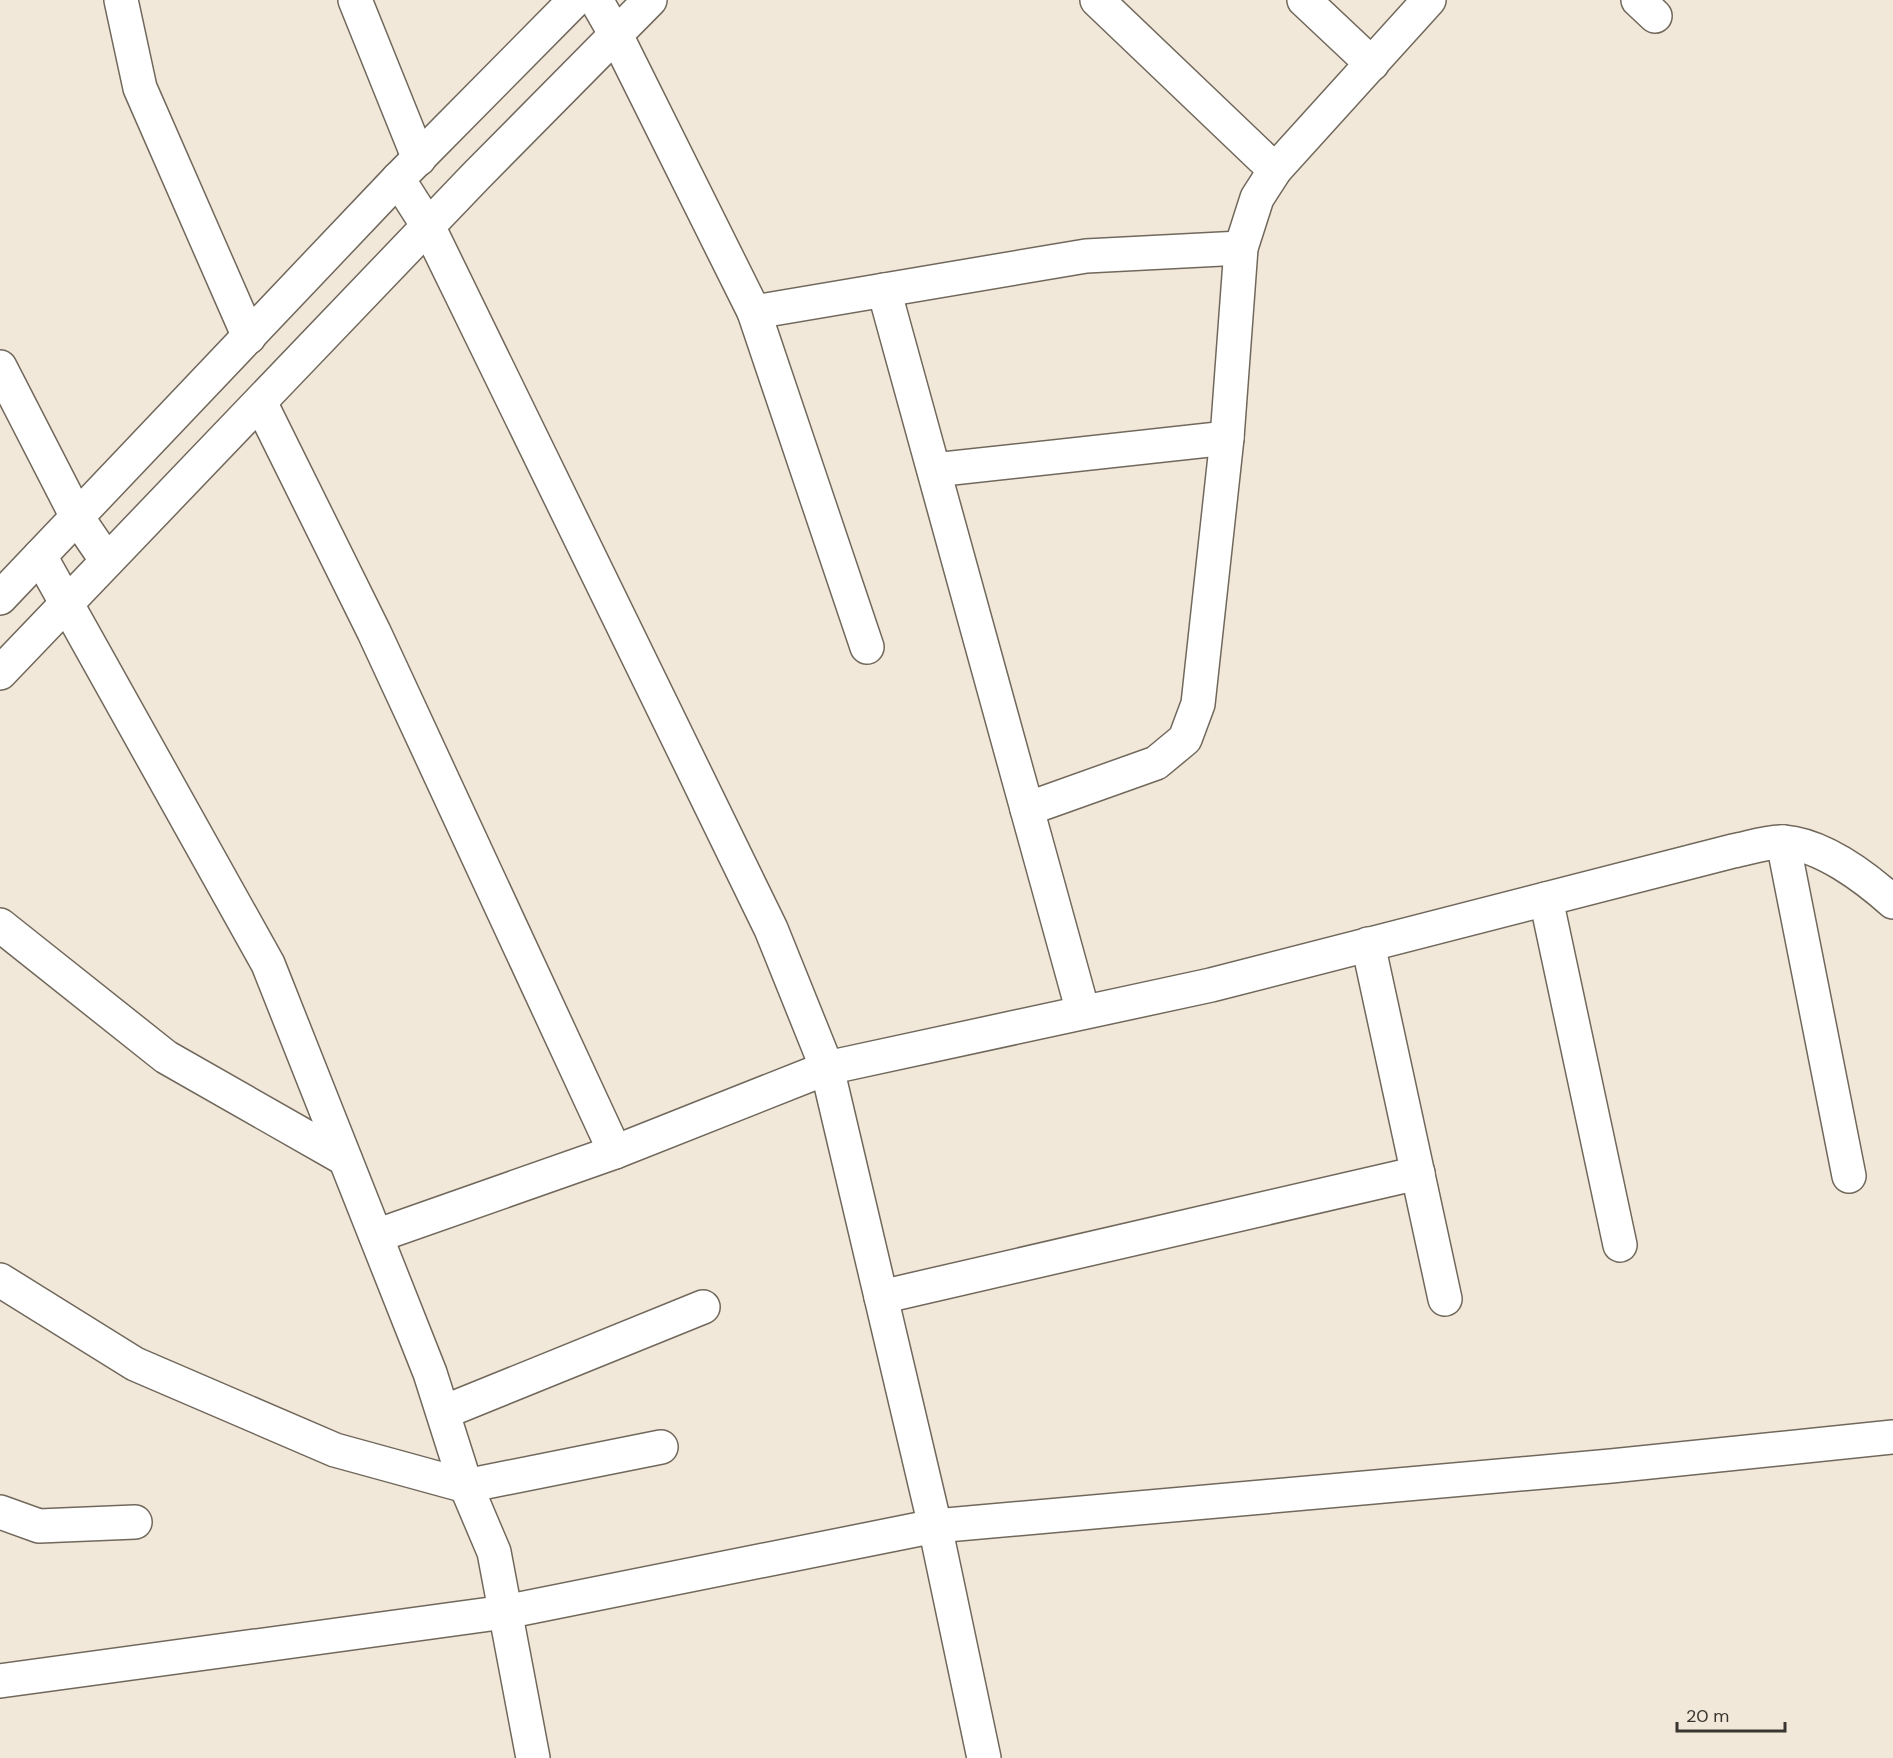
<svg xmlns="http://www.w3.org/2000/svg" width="1893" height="1758" viewBox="0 0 1893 1758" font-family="'DM Sans',sans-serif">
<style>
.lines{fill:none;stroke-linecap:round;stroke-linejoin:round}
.minor-casing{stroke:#71685c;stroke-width:36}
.minor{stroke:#fff;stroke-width:33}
</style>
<rect width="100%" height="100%" fill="#f2e8da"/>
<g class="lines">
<!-- minor casing -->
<g class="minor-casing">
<g id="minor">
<path d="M 121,0 L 140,88 L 249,337"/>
<path d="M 355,0 L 419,159"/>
<path d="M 596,0 L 616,35 L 754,312 L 867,647"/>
<path d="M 1097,0 L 1275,170"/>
<path d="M 1304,0 L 1372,64"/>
<path d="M 1638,0 L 1655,16"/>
<path d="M 398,179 L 428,226 L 771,929 L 827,1068 L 935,1526 L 984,1758"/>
<path d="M 884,290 L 1027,809"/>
<path d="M 754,312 L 1086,256 L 1241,248"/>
<path d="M 0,367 L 77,517 L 107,561"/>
<path d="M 260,402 L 374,632 L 615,1152"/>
<path d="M 934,470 L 1227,438"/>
<path d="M 40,556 L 268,964 L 430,1373 L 466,1486 L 494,1552 L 533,1758"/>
<path d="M 0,598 L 398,179 L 575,0"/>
<path d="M 0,673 L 476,176 L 650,0"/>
<path d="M 1783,842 L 1849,1176"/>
<path d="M 1546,899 L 1620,1245"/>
<path d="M 0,925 L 166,1057 L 345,1159"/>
<path d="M 1368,944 L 1445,1299"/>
<path d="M 1083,1012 L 1027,809 L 1156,763 L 1185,739 L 1198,704 L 1227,438 L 1241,248 L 1257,198 L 1275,170 L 1429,0"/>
<path d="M 376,1236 L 615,1152 L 827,1068 L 1211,985 L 1733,851 C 1749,848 1768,841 1784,842 C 1822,845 1865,877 1893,902"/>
<path d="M 0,1280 L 135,1364 L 335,1450 L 466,1486 L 661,1447"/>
<path d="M 881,1297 L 1418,1173"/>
<path d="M 444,1412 L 703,1307"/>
<path d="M 0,1512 L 39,1526 L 135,1522"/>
<path d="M 0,1681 L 505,1612 L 935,1526 L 1611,1466 L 1893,1437"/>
</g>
</g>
<!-- minor -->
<use href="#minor" class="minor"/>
</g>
<!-- scale -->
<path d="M1677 1722v9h108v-9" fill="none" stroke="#393530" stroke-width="3"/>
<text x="1686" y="1722" font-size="18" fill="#393530" stroke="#f2e8da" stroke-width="4.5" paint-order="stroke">20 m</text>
</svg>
